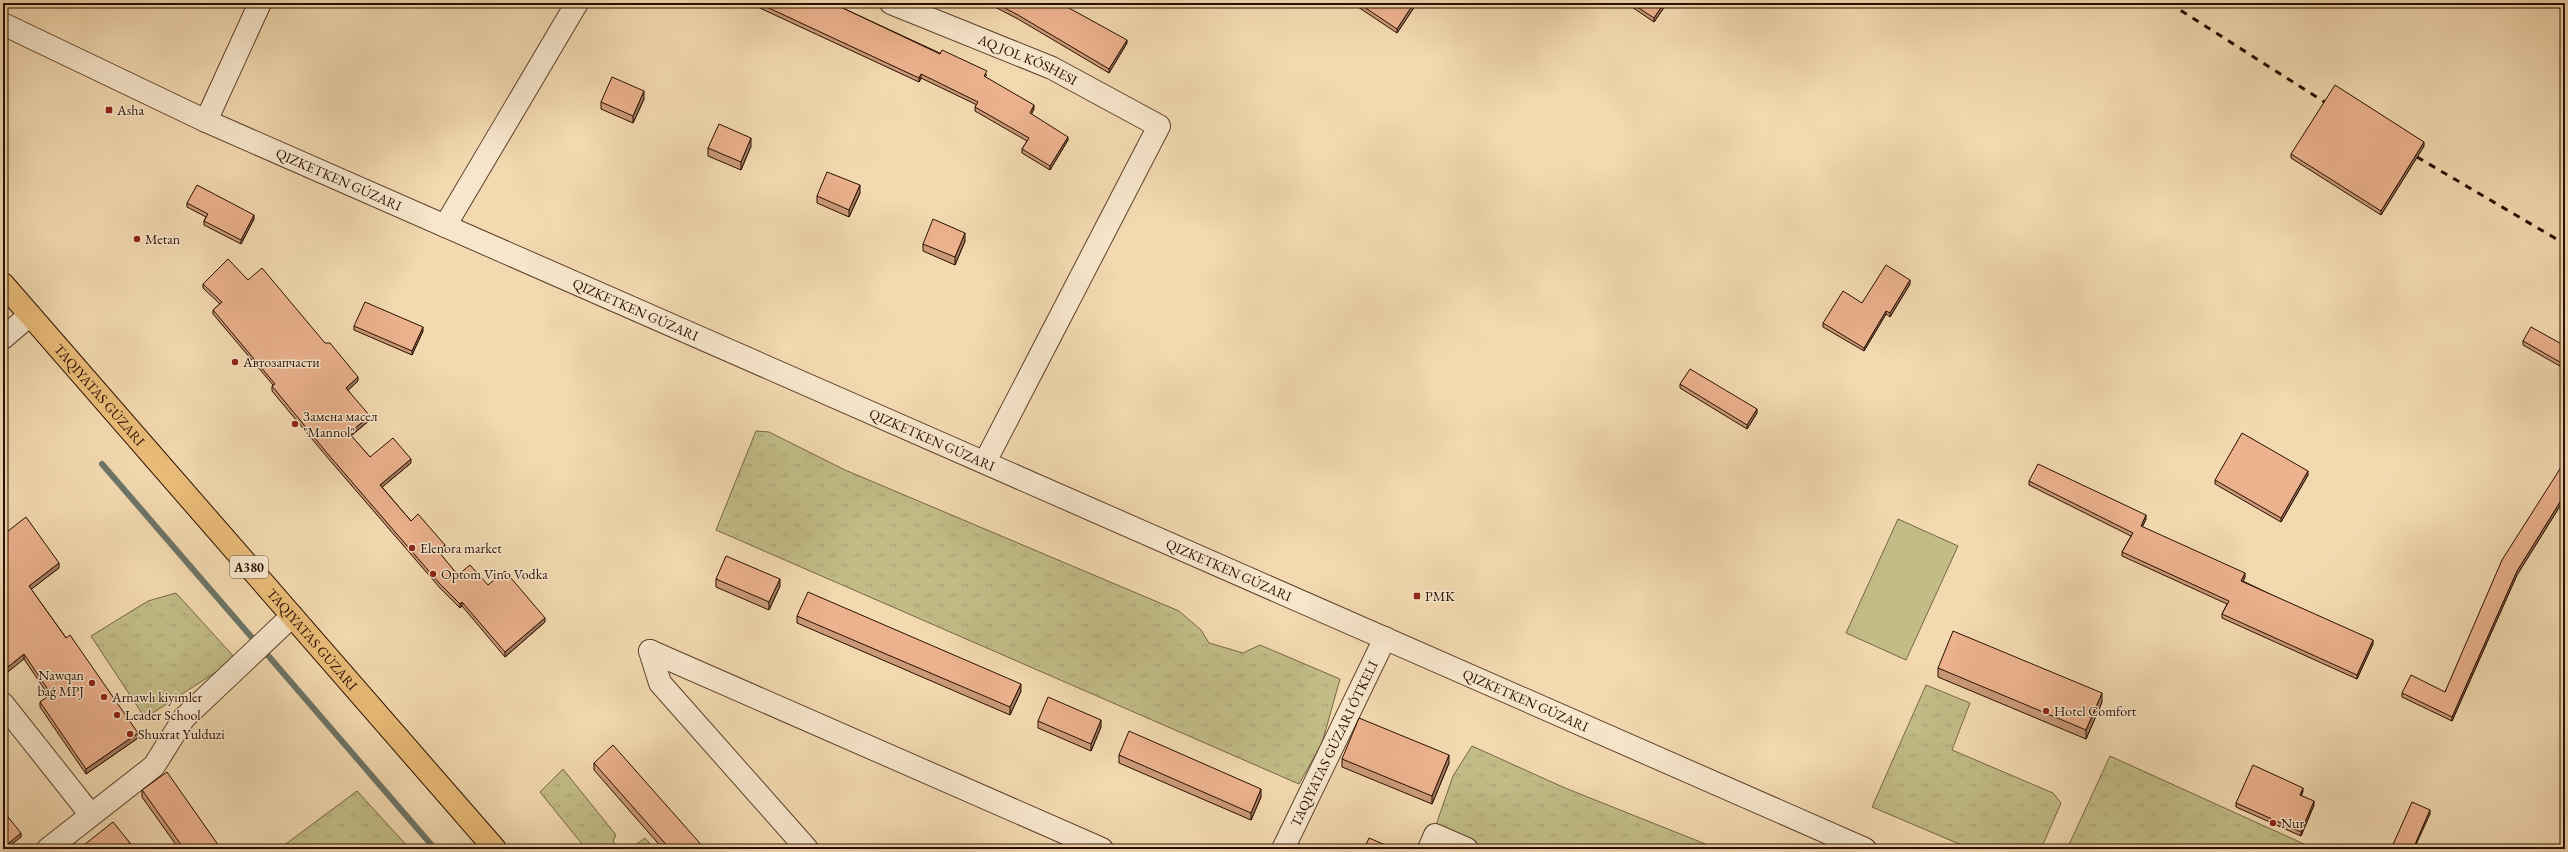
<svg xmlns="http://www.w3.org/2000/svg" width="2568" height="852" viewBox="0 0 2568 852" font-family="'EB Garamond',serif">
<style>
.grass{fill:url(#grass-tufts);stroke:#766644}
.pitch{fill:#c2bd87;stroke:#766644}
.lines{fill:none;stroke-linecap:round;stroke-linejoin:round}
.stream{stroke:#6d7568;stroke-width:6}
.minor-casing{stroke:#5c412c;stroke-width:24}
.highway-casing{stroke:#290e00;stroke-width:24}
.minor{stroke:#f7e6cc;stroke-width:22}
.highway{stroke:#eabc78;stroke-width:22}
.rail{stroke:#290e00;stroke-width:3;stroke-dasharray:7 7;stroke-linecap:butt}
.wall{fill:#ca9979;stroke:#290e00}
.shaded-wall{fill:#a47d63;stroke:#290e00}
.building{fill:#ebb28d;stroke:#290e00}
.poi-dot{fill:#8f2418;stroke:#f7e6cc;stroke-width:1.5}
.labels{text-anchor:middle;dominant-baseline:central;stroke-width:3;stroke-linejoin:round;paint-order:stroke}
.shield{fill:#f7e6cc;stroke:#674f3d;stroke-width:1}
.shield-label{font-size:13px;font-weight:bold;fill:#290e00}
.street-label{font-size:14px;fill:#290e00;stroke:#f7e6cc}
.poi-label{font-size:14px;fill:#290e00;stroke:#f7e6cc;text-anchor:start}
</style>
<defs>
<pattern id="grass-tufts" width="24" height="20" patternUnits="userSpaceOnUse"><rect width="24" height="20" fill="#c2bd87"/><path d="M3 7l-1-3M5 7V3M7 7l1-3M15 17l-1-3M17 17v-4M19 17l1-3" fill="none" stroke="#a7a173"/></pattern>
</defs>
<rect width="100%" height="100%" fill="#f3d9b0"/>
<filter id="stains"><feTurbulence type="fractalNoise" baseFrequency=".005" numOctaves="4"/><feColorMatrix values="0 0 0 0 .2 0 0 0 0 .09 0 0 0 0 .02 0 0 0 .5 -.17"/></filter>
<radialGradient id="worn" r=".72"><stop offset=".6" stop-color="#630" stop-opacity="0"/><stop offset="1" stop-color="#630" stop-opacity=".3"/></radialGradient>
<!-- grass -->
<g class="grass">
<path d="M 756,431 L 769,432 L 845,470 L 1179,611 L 1201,630 L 1209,643 L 1243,653 L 1260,645 L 1340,679 L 1322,743 L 1299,784 L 716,530 Z"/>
<path d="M 176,593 L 236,659 L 145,718 L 91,636 L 148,601 Z"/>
<path d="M 1926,685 L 1970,703 L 1952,750 L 2053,793 L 2061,803 L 2041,849 L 1971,849 L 1872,807 Z"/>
<path d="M 1472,746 L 1565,788 L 1718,849 L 1484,849 L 1435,828 L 1453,776 Z"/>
<path d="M 2110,756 L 2315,849 L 2067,849 Z"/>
<path d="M 563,769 L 616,835 L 613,841 L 619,849 L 586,849 L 540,792 Z"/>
<path d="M 357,791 L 410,849 L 279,849 Z"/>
<path d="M 645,838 L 655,849 L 630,849 Z"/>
</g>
<!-- pitch -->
<path class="pitch" d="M 1898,519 L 1958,546 L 1906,660 L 1846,633 Z"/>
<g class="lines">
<!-- stream -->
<g class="stream">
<path d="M 102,464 L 254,640"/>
<path d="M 265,652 L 435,849"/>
</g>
<!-- minor casing -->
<g class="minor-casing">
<g id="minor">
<path id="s1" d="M 891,3 L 1052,68 L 1159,126 L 985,462"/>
<path id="s2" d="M 3,24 L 206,121 L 1865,849"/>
<path d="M 206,121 L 260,3"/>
<path d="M 445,226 L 577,3"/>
<path d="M 3,338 L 30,315"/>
<path d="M 650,651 L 1102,849"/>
<path d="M 650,651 L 660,683 L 807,849"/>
<path d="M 3,704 L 91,815"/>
<path d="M 48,849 L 154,766 L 184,718 L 292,616"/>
<path id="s3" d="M 1283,849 L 1385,638"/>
<path d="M 1429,849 L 1435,835 L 1467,849"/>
</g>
</g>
<!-- highway casing -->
<g class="highway-casing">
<g id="highway">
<path id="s4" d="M 3,284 L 495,849"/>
</g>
</g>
<!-- minor -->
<use href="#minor" class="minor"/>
<!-- highway -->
<use href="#highway" class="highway"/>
<!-- rail -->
<g class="rail">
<path d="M 2169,3 L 2326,103"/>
<path d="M 2417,157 L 2565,244"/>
</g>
</g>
<!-- wall -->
<g class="wall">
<path d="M 749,3 L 832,3 L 987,75 L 985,77 L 1034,109 L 1031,114 L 1068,140 L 1050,170 L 1022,153 L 1022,149 L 1027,141 L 975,111 L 975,107 L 977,105 L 921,78 L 919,82 Z"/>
<path d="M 982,3 L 1060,3 L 1127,43 L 1109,73 L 1018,19 L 991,5 L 990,8 Z"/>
<path d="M 1358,3 L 1417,3 L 1397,33 L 1358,7 Z"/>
<path d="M 1626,3 L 1667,3 L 1654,22 Z"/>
<path d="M 644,99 L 633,123 L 601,109 L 601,102 Z"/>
<path d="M 751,146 L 741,170 L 708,156 L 708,148 Z"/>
<path d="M 2424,146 L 2381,215 L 2291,158 L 2291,154 Z"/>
<path d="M 860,193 L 849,217 L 817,203 L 817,196 Z"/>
<path d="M 187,203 L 254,219 L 241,244 L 204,225 L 204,221 L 206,217 L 187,207 Z"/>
<path d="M 965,241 L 955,265 L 923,251 L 923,244 Z"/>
<path d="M 248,280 L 325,343 L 358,381 L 348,390 L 370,420 L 351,436 L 370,457 L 411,463 L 382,487 L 411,521 L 445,550 L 440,554 L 458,575 L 488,585 L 545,622 L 505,657 L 462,606 L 460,608 L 440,588 L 327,457 L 272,391 L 272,386 L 273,385 L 213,314 L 213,310 L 220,304 L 203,288 L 203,284 Z"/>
<path d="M 1910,284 L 1890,317 L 1886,314 L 1864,351 L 1823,327 L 1823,323 Z"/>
<path d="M 354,326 L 423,331 L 412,355 L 354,330 Z"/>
<path d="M 2523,341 L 2565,346 L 2565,369 L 2523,345 Z"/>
<path d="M 1680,384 L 1757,413 L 1747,429 L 1680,388 Z"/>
<path d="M 2565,461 L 2565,498 L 2517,575 L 2452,721 L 2402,697 L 2402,693 L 2445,692 Z"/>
<path d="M 2308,475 L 2281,522 L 2215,484 L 2215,480 Z"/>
<path d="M 2029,481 L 2146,519 L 2142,527 L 2245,577 L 2243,581 L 2373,644 L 2357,679 L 2222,618 L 2222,614 L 2227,604 L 2122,556 L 2122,552 L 2131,536 L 2029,485 Z"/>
<path d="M 3,535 L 59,568 L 31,589 L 138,738 L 86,774 L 40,707 L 40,702 L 49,696 L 24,659 Z"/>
<path d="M 716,579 L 780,586 L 769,610 L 716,587 Z"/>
<path d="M 797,616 L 1021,691 L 1010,715 L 797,623 Z"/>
<path d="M 1938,668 L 2102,702 L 2086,739 L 1938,677 Z"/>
<path d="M 1038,721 L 1101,727 L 1091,751 L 1038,728 Z"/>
<path d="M 1119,755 L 1261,797 L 1251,820 L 1119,763 Z"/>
<path d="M 1342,759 L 1449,763 L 1432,804 L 1342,767 Z"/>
<path d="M 594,763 L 705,849 L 663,849 L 594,770 Z"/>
<path d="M 142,790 L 221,849 L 179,849 L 142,797 Z"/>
<path d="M 2303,791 L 2301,796 L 2314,805 L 2301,836 L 2236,807 L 2236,803 Z"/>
</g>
<!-- shaded-wall -->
<g class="shaded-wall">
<path d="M 1414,3 L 1417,3 L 1397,33 L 1397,29 Z"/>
<path d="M 1664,3 L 1667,3 L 1654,22 L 1654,18 Z"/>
<path d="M 1127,40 L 1127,43 L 1109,73 L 1109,69 Z"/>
<path d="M 921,74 L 921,78 L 919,82 L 919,78 Z"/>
<path d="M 644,91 L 644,99 L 633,123 L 633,116 Z"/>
<path d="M 1034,105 L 1034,109 L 1030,117 L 1030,113 Z"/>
<path d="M 1068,137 L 1068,140 L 1050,170 L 1050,166 Z"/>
<path d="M 751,138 L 751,146 L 741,170 L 741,162 Z"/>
<path d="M 2424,142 L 2424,146 L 2381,215 L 2381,211 Z"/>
<path d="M 860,185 L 860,193 L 849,217 L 849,210 Z"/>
<path d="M 254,215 L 254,219 L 241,244 L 241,240 Z"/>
<path d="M 965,233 L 965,241 L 955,265 L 955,257 Z"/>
<path d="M 1910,280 L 1910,284 L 1890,317 L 1890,313 Z"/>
<path d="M 1886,311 L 1886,314 L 1864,351 L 1864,348 Z"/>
<path d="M 423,327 L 423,331 L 412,355 L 412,351 Z"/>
<path d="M 358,377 L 358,381 L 346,392 L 346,388 Z"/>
<path d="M 1757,409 L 1757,413 L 1747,429 L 1747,425 Z"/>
<path d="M 370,416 L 370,420 L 349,437 L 349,433 Z"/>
<path d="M 411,459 L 411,463 L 380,489 L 380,485 Z"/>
<path d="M 2308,471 L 2308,475 L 2281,522 L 2281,518 Z"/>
<path d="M 2565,494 L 2565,498 L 2517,575 L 2452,721 L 2452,717 L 2517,571 Z"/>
<path d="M 2146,515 L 2146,519 L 2141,530 L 2141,526 Z"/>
<path d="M 445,545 L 445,550 L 438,555 L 438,551 Z"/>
<path d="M 59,563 L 59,568 L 29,591 L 29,586 Z"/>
<path d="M 2245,573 L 2245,577 L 2241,585 L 2241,581 Z"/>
<path d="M 780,579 L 780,586 L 769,610 L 769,602 Z"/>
<path d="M 462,602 L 462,606 L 460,608 L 460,604 Z"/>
<path d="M 545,618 L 545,622 L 505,657 L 505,652 Z"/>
<path d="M 2373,640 L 2373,644 L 2357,679 L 2357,675 Z"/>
<path d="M 24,654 L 24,659 L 3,676 L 3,671 Z"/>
<path d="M 1021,684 L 1021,691 L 1010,715 L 1010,707 Z"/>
<path d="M 2102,693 L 2102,702 L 2086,739 L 2086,730 Z"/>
<path d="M 1101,720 L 1101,727 L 1091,751 L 1091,744 Z"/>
<path d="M 138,733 L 138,738 L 86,774 L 86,769 Z"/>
<path d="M 1449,755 L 1449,763 L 1432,804 L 1432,796 Z"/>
<path d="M 2303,788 L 2303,791 L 2300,799 L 2300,795 Z"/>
<path d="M 1261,789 L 1261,797 L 1251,820 L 1251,813 Z"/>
<path d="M 2314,801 L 2314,805 L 2301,836 L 2301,832 Z"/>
<path d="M 2430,810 L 2430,814 L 2414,849 L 2413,849 Z"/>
<path d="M 21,833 L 21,837 L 6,849 L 3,849 L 3,848 Z"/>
<path d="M 130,843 L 130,847 L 127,849 L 123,849 Z"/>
</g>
<!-- building -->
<g class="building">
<path d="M 758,3 L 832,3 L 940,54 L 942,50 L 987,71 L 984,76 L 1034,105 L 1030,113 L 1068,137 L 1050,166 L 1022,149 L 1029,138 L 975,107 L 978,102 L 921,74 L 919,78 Z"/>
<path d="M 995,3 L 1060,3 L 1127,40 L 1109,69 L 1018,15 Z"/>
<path d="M 1358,3 L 1414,3 L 1397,29 Z"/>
<path d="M 1631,3 L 1664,3 L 1654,18 Z"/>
<path d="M 612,77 L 644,91 L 633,116 L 601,102 Z"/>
<path d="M 2335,85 L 2424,142 L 2381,211 L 2291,154 Z"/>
<path d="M 719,124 L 751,138 L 741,162 L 708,148 Z"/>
<path d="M 827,172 L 860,185 L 849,210 L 817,196 Z"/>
<path d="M 197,185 L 254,215 L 241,240 L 204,221 L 208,214 L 187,203 Z"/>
<path d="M 933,219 L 965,233 L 955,257 L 923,244 Z"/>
<path d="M 228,259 L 248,280 L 262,268 L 325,343 L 330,343 L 358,377 L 346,388 L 370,416 L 349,433 L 370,457 L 393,438 L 411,459 L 380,485 L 411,521 L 418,514 L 445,545 L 438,551 L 458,575 L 470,565 L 488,585 L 505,571 L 545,618 L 505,652 L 462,602 L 460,604 L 440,584 L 327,453 L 272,386 L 275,384 L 213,310 L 222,302 L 203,284 Z"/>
<path d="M 1886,265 L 1910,280 L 1890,313 L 1886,311 L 1864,348 L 1823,323 L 1843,291 L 1862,303 Z"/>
<path d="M 365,302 L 423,327 L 412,351 L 354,326 Z"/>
<path d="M 2531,327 L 2565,346 L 2565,365 L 2523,341 Z"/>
<path d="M 1690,369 L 1757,409 L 1747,425 L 1680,384 Z"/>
<path d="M 2242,433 L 2308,471 L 2281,518 L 2215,480 Z"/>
<path d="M 2565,461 L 2565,494 L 2517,571 L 2452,717 L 2402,693 L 2411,675 L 2445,692 L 2502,560 Z"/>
<path d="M 2038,464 L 2146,515 L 2141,526 L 2245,573 L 2241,581 L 2373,640 L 2357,675 L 2222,614 L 2229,601 L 2122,552 L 2133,533 L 2029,481 Z"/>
<path d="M 26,517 L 59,563 L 29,586 L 66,638 L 70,635 L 138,733 L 86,769 L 40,702 L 51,694 L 24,654 L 3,671 L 3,535 Z"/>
<path d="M 726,556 L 780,579 L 769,602 L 716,579 Z"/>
<path d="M 808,592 L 1021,684 L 1010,707 L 797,616 Z"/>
<path d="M 1953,631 L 2102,693 L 2086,730 L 1938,668 Z"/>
<path d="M 1048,697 L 1101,720 L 1091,744 L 1038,721 Z"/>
<path d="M 1359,718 L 1449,755 L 1432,796 L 1342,759 Z"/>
<path d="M 1129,731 L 1261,789 L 1251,813 L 1119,755 Z"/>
<path d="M 613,745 L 705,849 L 670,849 L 594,763 Z"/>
<path d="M 2253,765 L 2303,788 L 2300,795 L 2314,801 L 2301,832 L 2236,803 Z"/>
<path d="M 167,772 L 221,849 L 184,849 L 142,790 Z"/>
<path d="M 2412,802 L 2430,810 L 2413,849 L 2391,849 Z"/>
<path d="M 3,812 L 4,812 L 21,833 L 3,848 Z"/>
<path d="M 113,822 L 130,843 L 123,849 L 87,849 L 84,845 Z"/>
<path d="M 1369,838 L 1395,849 L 1364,849 Z"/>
</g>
<!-- markers -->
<g class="poi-dot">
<rect x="105" y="106" width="8" height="8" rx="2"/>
<circle cx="137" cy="239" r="4"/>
<circle cx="235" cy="362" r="4"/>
<circle cx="295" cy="424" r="4"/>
<circle cx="412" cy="548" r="4"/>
<circle cx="433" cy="574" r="4"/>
<rect x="1413" y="592" width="8" height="8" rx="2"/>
<circle cx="92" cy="683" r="4"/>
<circle cx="104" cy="697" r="4"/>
<circle cx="2046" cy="711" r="4"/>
<circle cx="117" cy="715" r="4"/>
<circle cx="130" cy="734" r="4"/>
<circle cx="2273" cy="823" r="4"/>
</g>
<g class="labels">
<!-- shield labels -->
<rect class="shield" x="230" y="556" width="38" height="22" rx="3"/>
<g class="shield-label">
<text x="249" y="567">A380</text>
</g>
<!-- street labels -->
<g class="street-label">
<text stroke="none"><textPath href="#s1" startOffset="148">AQ JOL KÓSHESI</textPath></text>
<text stroke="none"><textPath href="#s2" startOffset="370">QIZKETKEN GÚZARI</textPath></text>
<text stroke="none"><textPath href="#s2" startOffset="694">QIZKETKEN GÚZARI</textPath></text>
<text stroke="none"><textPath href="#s4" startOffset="147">TAQIYATAS GÚZARI</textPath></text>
<text stroke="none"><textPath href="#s2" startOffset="1018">QIZKETKEN GÚZARI</textPath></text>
<text stroke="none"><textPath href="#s2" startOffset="1342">QIZKETKEN GÚZARI</textPath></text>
<text stroke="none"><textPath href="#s4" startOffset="471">TAQIYATAS GÚZARI</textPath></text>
<text stroke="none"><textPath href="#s2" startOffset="1666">QIZKETKEN GÚZARI</textPath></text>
<text stroke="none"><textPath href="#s3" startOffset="117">TAQIYATAS GÚZARI ÓTKELI</textPath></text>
</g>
<!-- poi labels -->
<g class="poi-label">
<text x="117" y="110">Asha</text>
<text x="145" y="239">Metan</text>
<text x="243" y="362">Автозапчасти</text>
<text x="303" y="416">Замена масел<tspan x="303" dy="16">"Mannol"</tspan></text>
<text x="420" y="548">Elenora market</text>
<text x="441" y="574">Optom Vino Vodka</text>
<text x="1425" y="596">PMK</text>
<text x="84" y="675" text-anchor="end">Nawqan<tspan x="84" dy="16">baǵ MPJ</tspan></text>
<text x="112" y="697">Arnawlı kiyimler</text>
<text x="2054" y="711">Hotel Comfort</text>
<text x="125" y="715">Leader School</text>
<text x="138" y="734">Shuxrat Yulduzi</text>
<text x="2281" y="823">Nur</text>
</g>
</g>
<!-- margin -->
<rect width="2568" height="852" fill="none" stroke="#f3d9b0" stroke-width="16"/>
<rect x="4" y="4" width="2560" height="844" fill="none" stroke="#290e00" stroke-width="2"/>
<rect x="8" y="8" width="2552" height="836" fill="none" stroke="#290e00"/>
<rect width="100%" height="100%" filter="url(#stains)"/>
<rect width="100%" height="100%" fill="url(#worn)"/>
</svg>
